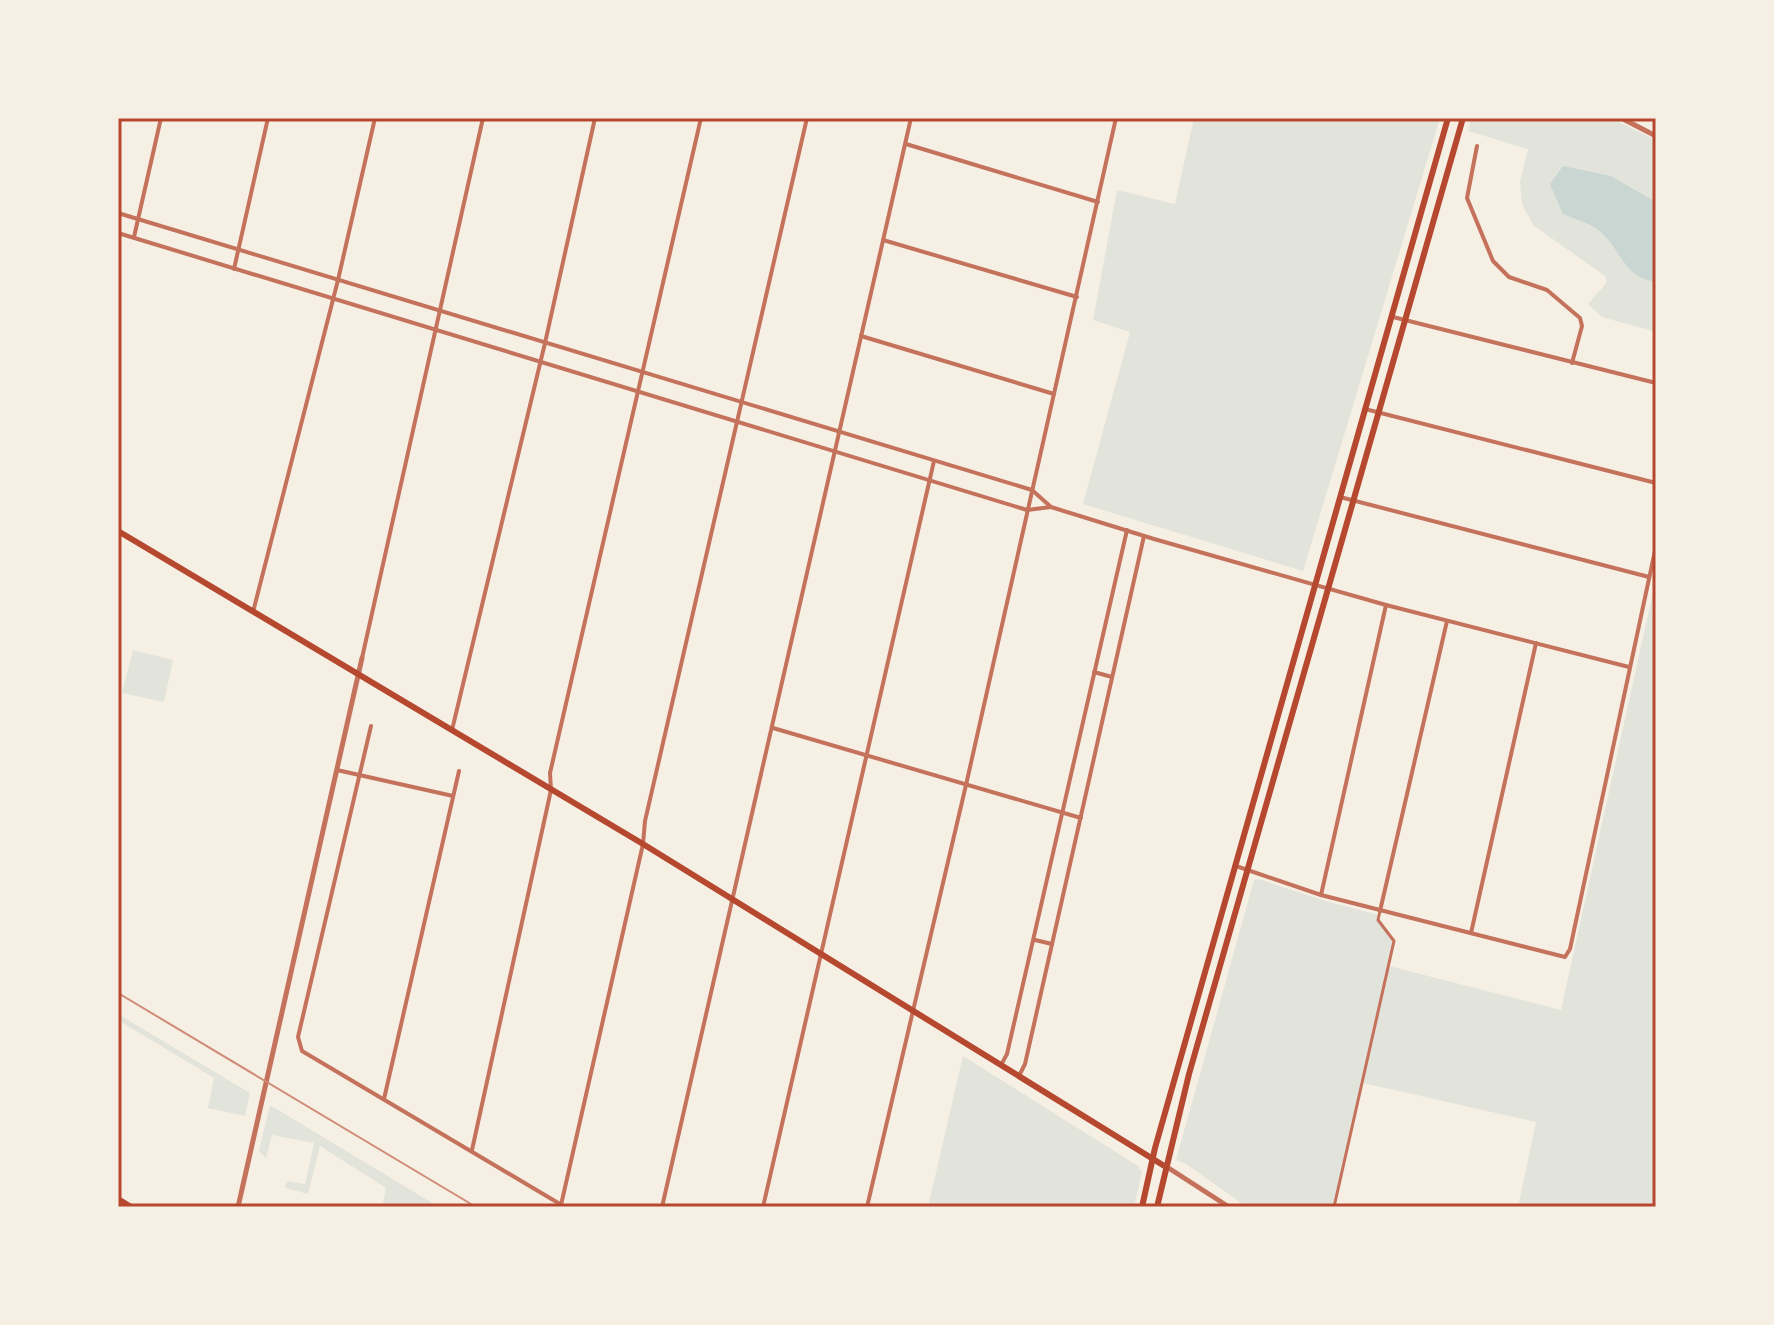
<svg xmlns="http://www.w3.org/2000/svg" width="1774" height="1325" viewBox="0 0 1774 1325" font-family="Barlow,sans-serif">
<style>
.green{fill:#e2e4dc}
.water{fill:#c9d6d2}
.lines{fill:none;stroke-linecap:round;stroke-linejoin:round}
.pedestrian{stroke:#c5725c;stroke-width:3}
.minor{stroke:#c5725c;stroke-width:4}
.tertiary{stroke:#c5725c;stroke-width:5}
.secondary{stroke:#b5482f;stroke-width:6}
.rail{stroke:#cf8b77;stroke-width:2}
.neatline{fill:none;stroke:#b5482f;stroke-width:3}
</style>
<rect width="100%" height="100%" fill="#f6efe4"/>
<!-- green -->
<g class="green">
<path d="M 1194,118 L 1440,118 L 1303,571 L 1083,504 L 1130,332 L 1093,320 L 1117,190 L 1175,204 Z"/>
<path d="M 1471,118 L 1611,118 L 1656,140 L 1656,332 L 1602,317 L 1588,304 L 1607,282 L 1605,276 L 1533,225 L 1522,204 L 1520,181 L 1528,149 L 1468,131 Z"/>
<path d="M 1656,578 L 1656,1207 L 1518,1207 L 1536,1122 L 1363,1083 L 1334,1207 L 1247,1207 L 1186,1164 L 1176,1160 L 1254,880 L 1259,879 L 1322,900 L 1379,915 L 1378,920 L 1394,941 L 1389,966 L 1561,1010 Z"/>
<path d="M 133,650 L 173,660 L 164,702 L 122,693 Z"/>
<path d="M 118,1014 L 250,1093 L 245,1116 L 208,1108 L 214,1078 L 118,1020 Z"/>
<path d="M 963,1056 L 1138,1166 L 1142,1172 L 1134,1207 L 928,1207 Z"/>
<path d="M 270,1105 L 439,1207 L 382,1207 L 386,1188 L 320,1146 L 308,1194 L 285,1188 L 287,1181 L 305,1184 L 314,1143 L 272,1135 L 266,1158 L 259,1151 Z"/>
</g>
<!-- water -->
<path class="water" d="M 1563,166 L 1611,176 L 1656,202 L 1656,282 C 1625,277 1623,255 1604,235 C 1594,224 1577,220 1563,214 L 1550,184 Z"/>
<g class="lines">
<!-- pedestrian -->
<path class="pedestrian" d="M 1334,1207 L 1394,941 L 1378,920 L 1380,911"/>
<!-- minor -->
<g class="minor">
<path d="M 906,144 L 1098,202"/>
<path d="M 1477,146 L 1467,198 L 1493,261 L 1509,277 L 1547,290 L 1580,318 L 1582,326 L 1572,363"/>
<path d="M 118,213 L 1032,490 L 1051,507 L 1154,539 L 1386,605 L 1629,667"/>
<path d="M 118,233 L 1027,510 L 1051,507"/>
<path d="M 134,237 L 161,118"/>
<path d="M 883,240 L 1077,297"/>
<path d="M 234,269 L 268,118"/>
<path d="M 1393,317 L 1656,383"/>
<path d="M 861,336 L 1054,394"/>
<path d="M 1365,409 L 1656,483"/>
<path d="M 1340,497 L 1649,577"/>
<path d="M 253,612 L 338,280 L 375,118"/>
<path d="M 362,658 L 483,118"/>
<path d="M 1094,672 L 1112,677"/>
<path d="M 371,726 L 298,1037 L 302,1051 L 565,1207"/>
<path d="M 773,728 L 1081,818"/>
<path d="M 452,730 L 545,343 L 595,118"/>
<path d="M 337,770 L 453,796"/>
<path d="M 1236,866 L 1321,895 L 1565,957 L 1570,949 L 1656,546"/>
<path d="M 1321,895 L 1386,605"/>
<path d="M 1380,911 L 1447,621"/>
<path d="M 1471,933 L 1536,643"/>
<path d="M 1035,940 L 1052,944"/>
<path d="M 1001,1065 L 1007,1054 L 1127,530"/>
<path d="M 1019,1076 L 1025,1064 L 1144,536"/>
<path d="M 384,1099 L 459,771"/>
<path d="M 472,1150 L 551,790 L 550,773 L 701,118"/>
<path d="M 561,1205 L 643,844 L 645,821 L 807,118"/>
<path d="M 662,1207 L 911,118"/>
<path d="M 763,1207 L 934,461"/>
<path d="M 867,1207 L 966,785 L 1116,118"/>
</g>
<!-- tertiary -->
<g class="tertiary">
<path d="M 1621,118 L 1656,136"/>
<path d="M 1167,1167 L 1229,1207"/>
<path d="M 238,1207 L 362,658"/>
</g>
<!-- secondary -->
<g class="secondary">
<path d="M 118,531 L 643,844 L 1166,1167"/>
<path d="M 118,1199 L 131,1207"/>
<path d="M 1142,1207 L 1155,1148 L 1448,118"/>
<path d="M 1157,1207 L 1189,1074 L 1463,118"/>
</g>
<!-- rail -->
<path class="rail" d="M 118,993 L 476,1207"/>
</g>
<!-- border -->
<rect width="1774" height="1325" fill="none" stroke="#f6efe4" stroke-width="240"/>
<rect x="120" y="120" width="1534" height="1085" class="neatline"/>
</svg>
